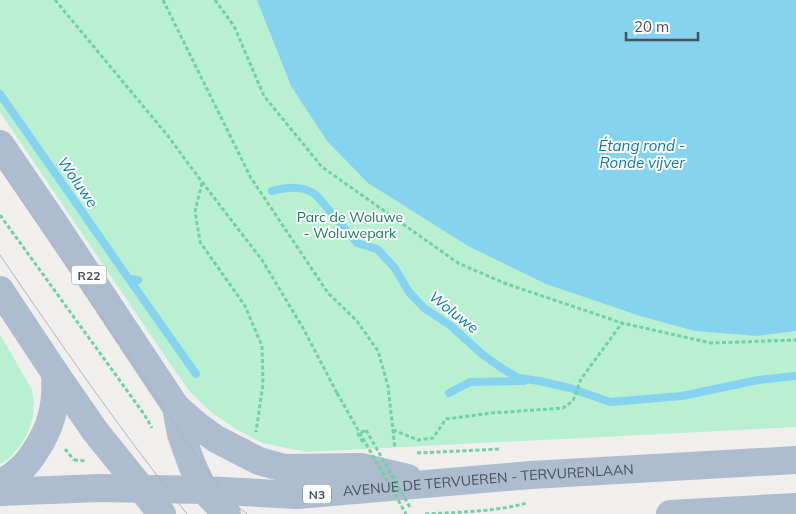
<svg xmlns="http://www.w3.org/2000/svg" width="796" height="514" viewBox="0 0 796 514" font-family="Mulish,sans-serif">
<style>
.green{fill:#baf0d2}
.water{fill:#86d3ef}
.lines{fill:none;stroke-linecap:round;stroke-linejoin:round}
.stream{stroke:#86d3ef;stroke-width:8}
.path{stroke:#71d0a6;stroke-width:3;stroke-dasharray:4 2.5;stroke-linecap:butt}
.primary{stroke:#adbcce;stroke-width:28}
.tram{stroke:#b0b3b9;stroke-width:1}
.path-bridge{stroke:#71d0a6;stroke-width:3;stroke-dasharray:4 2.5;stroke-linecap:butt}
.labels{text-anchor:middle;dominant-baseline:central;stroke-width:4;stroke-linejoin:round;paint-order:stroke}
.shield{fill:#fff;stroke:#7e848d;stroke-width:1}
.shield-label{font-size:12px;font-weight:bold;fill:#46505c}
.park-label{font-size:14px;fill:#138050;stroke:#fff}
.street-label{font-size:14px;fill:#46505c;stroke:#fff}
.water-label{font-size:15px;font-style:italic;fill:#087ba6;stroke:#fff}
</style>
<rect width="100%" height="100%" fill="#f1eeee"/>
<!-- green -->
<g class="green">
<path d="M 0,0 L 796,0 L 796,427 L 307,452 L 262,443 L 234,428 L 212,413 L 191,393 L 175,371 L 0,112 Z"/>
<path d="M 0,334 L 32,390 L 34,402 L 33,417 L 27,435 L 19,447 L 10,458 L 0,464 Z"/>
</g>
<!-- water -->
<path class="water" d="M 257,0 L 796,0 L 796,331 L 757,336 L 695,331 L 640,316 L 546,284 L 468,246 L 368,183 L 327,141 L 291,86 Z"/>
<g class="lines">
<!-- stream -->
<g class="stream">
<path d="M 0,94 L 129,279 L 138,280"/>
<path d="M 272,191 C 288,187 304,185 317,196 L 357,243 L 377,249 L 394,267 L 409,292 L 424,308 L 451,326 L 483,355 L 503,369 L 519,378 L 539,381 L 570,388 L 610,402 L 682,396 L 758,380 L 796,376"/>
<path d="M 129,279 L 196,374"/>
<path d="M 449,393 L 470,382 L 524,381"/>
</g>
<!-- path -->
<g class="path">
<path d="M 55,0 L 168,136 L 202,182 L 262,260 L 303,328 L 337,393"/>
<path d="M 163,0 L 251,178 L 328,293 L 357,321 L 378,351 L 388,386 L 395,449"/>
<path d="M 215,0 L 234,26 L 264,96 L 322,167 L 458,263 L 504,283 L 622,323 L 711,343 L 796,340"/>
<path d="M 202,183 L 195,211 L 200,242 L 245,306 L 262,346 L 263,384 L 256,432"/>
<path d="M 0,215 L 144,414 L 152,428"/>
<path d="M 393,430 L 418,440 L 433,438 L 446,419 L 492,413 L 563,408 L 573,401 L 581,379 L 622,323"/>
<path d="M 363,442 L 358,434 L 366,430"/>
<path d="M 65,449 L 74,460"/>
<path d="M 417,453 L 501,449"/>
<path d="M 74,460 L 86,461"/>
<path d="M 425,514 C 460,512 494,512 527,503"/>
</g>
<!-- primary -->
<g class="primary">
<path d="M 0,144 L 56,226 L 176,407 L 181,434 L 192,465 L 204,490 L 227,514"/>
<path d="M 0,290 L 55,373 L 95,431 L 162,514"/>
<path d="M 176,407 L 198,426 L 216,439 L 259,461 L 284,468 L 362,467 L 408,478"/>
<path d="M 0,483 C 5,480 12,477 16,473 C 24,467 29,461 34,453 C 52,427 57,404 55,373"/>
<path id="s1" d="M 0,492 L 99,488 L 204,490 L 297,495 L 531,475 L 796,460"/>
<path d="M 670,514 L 796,507"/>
</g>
<!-- tram -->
<g class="tram">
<path d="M 0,169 L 203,465 L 222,491 L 230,500 L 247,514"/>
<path d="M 0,255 C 60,343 121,431 187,514"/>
</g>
<!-- path-bridge -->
<g class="path-bridge">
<path d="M 337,393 L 406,514"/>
<path d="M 366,430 L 411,509"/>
</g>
</g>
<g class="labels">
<!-- shield labels -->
<g class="shield">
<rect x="71.5" y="265.5" width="35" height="19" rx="4"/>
<rect x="303" y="484.5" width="28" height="19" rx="4"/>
</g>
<g class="shield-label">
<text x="89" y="275">R22</text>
<text x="317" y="494">N3</text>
</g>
<!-- park labels -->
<g class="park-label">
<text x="350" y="217">Parc de Woluwe<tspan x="350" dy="16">- Woluwepark</tspan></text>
</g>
<!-- street labels -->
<g class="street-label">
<text stroke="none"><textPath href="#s1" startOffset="489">AVENUE DE TERVUEREN - TERVURENLAAN</textPath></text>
</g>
<!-- water labels -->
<g class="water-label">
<text x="642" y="145">Étang rond -<tspan x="642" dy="17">Ronde vijver</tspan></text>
<text transform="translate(78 182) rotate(55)">Woluwe</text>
<text transform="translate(454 312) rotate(38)">Woluwe</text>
</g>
</g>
<!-- scale -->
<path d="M626 32v8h72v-8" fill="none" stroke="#46505c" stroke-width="2.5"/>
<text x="634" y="32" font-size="15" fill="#46505c" stroke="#ffffff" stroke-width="4" paint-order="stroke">20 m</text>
</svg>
